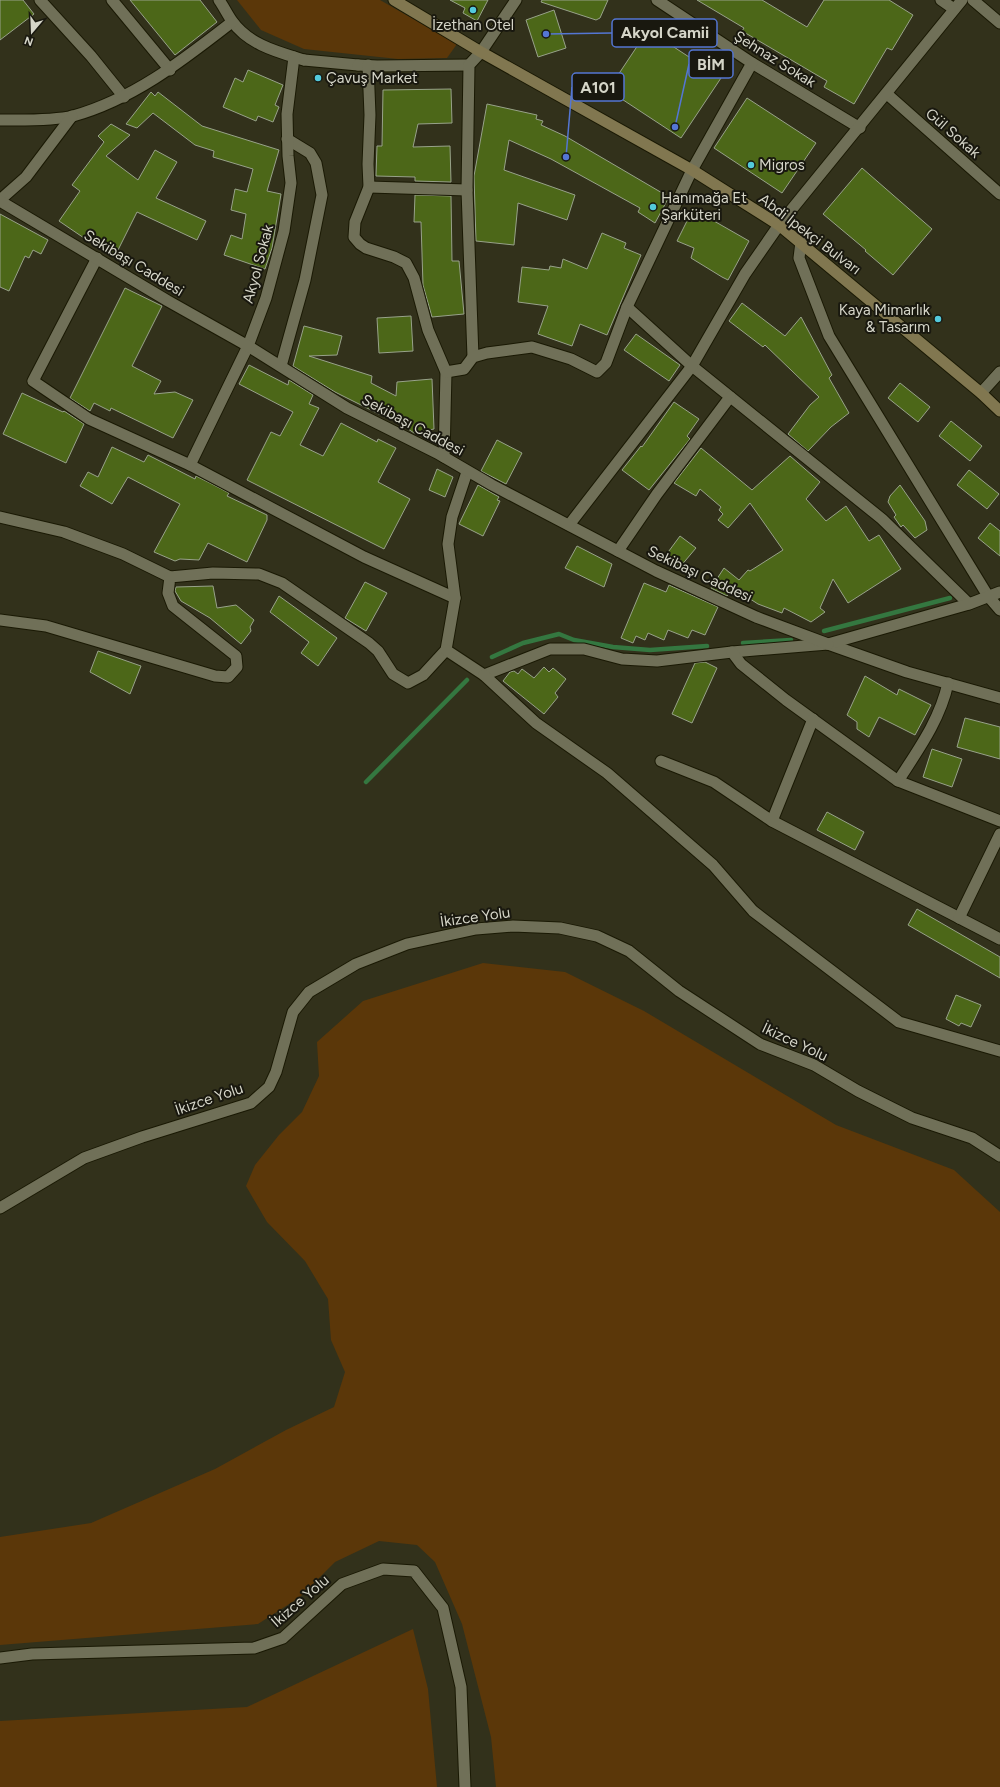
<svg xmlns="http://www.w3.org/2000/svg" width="1000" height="1787" viewBox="0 0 1000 1787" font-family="Figtree,sans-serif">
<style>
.green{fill:#5b3709}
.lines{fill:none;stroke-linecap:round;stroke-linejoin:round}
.stream{stroke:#347740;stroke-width:4.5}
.building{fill:#4c6718;stroke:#98a28a}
.pedestrian-casing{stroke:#1a1904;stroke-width:13}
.minor-casing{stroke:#1a1904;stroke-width:13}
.tertiary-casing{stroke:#1a1904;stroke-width:13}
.secondary-casing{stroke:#1a1904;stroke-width:13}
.pedestrian{stroke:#707058;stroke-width:11}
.minor{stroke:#707058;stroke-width:11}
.tertiary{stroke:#707058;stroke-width:11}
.secondary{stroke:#817750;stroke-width:11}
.poi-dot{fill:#53cadc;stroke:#19180f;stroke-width:1.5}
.labels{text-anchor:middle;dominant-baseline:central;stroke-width:4;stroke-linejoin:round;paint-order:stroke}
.poi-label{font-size:15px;fill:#d5d5c8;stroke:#19180f;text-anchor:start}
.street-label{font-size:15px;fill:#d5d5c8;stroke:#19180f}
.leader{fill:none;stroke:#5476d3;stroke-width:1.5}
.callout-dot{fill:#5476d3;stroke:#19180f;stroke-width:1.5}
.callout{fill:#19180f;stroke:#5476d3;stroke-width:1.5}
.callout-label{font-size:16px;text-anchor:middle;font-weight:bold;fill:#d5d5c8}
</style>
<rect width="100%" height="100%" fill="#32311b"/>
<!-- green -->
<g class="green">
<path d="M 237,0 L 380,0 L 457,44 L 447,58 L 398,59 L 304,49 L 261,30 Z"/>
<path d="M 483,963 L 565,972 L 644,1011 L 836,1125 L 954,1170 L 1000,1212 L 1000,1787 L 496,1787 L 491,1737 L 462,1624 L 435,1562 L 417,1545 L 379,1541 L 335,1562 L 300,1597 L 258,1624 L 0,1645 L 0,1537 L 91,1523 L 215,1469 L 286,1430 L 334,1407 L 345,1372 L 331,1340 L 328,1299 L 305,1261 L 267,1222 L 246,1186 L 255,1165 L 279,1135 L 302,1112 L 319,1076 L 317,1042 L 363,1001 Z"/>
<path d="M 413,1629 L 428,1689 L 437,1787 L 0,1787 L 0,1721 L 247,1707 Z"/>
</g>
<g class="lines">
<!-- stream -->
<g class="stream">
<path d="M 824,631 L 950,598"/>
<path d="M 743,643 L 791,640"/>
<path d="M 492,657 L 523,643 L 559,634 L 574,640 L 613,647 L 650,650 L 707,646"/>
<path d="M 366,782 L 467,680"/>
</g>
</g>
<!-- building -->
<g class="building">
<path d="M 0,0 L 23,0 L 34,14 L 0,40 Z"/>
<path d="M 130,0 L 200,0 L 217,22 L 175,55 Z"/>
<path d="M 450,0 L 488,0 L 477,21 L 463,13 L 465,8 Z"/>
<path d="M 542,0 L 608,0 L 600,18 L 596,20 L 541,2 Z"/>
<path d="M 697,0 L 762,0 L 807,27 L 824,0 L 889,0 L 913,15 L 892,50 L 887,48 L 854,104 L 824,87 L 827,81 L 742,31 L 744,28 Z"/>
<path d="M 554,10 L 566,48 L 538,57 L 526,20 Z"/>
<path d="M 648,30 L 721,78 L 681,138 L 608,90 Z"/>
<path d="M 248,70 L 283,85 L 275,105 L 279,107 L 273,122 L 258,116 L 256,121 L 223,107 L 235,78 L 243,82 Z"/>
<path d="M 451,89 L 452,123 L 418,124 L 413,147 L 450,146 L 451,182 L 415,181 L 415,177 L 376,176 L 377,146 L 382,146 L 383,90 Z"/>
<path d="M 151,92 L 155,96 L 158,92 L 202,126 L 279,150 L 267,191 L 281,194 L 272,248 L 265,269 L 224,255 L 231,235 L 242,239 L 246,214 L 231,210 L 235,189 L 247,192 L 253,169 L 213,157 L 214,151 L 195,145 L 153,113 L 137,128 L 126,124 Z"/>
<path d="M 747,98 L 816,143 L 782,193 L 714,148 Z"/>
<path d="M 487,104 L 537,115 L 536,119 L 543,121 L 541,125 L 565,136 L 669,197 L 655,223 L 638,212 L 640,208 L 551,159 L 509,140 L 504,170 L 575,195 L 567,220 L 518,203 L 514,245 L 476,241 L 474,176 Z"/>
<path d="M 111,124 L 130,135 L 106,156 L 138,180 L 155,150 L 177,162 L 156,198 L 206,221 L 197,240 L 137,212 L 115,256 L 84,238 L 59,221 L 80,191 L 72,185 L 104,142 L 98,136 Z"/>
<path d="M 862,168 L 932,229 L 893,275 L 865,251 L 866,250 L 823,214 Z"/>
<path d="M 415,195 L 451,196 L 452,261 L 459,261 L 464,314 L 432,317 L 423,285 L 421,222 L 414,222 Z"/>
<path d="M 693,209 L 749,241 L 728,280 L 722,277 L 691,258 L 694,248 L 677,241 Z"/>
<path d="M 0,214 L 48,240 L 41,254 L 33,250 L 29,258 L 25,256 L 9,291 L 0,287 Z"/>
<path d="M 602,233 L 626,243 L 624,248 L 641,255 L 607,335 L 580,324 L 572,346 L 538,334 L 548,306 L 518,302 L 522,267 L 549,270 L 550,266 L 561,268 L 563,259 L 587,269 Z"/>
<path d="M 125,288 L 162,306 L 132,366 L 161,381 L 154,394 L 175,392 L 193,400 L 173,438 L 111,408 L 110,411 L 94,403 L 90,411 L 70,398 Z"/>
<path d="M 742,303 L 785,336 L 801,317 L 832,375 L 829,378 L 849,413 L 831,427 L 808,451 L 788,434 L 810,405 L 819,397 L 765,345 L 763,347 L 729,321 Z"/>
<path d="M 411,316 L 413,351 L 379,353 L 377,318 Z"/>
<path d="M 304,326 L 342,336 L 337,355 L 309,356 L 372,376 L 371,383 L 396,396 L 397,382 L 432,379 L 434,429 L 414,433 L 386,414 L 385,417 L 335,392 L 293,366 Z"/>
<path d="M 636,334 L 680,365 L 669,381 L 624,350 Z"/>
<path d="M 249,365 L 288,385 L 289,380 L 313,395 L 309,404 L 319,408 L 300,445 L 323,456 L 341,423 L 377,442 L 378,439 L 396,448 L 378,482 L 410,499 L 384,549 L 247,480 L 271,432 L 280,436 L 293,412 L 239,384 Z"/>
<path d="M 900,383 L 930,407 L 918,422 L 888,398 Z"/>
<path d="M 22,393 L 63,412 L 64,411 L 84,424 L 66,463 L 3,434 Z"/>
<path d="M 674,402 L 699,419 L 687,436 L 690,439 L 649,490 L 622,470 L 641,446 L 642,447 Z"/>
<path d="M 951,421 L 982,446 L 970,461 L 939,436 Z"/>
<path d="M 497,440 L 522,453 L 506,484 L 481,471 Z"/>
<path d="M 112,447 L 144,462 L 148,455 L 195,479 L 196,476 L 210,483 L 229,493 L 227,496 L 267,515 L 267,520 L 247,562 L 208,543 L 199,560 L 180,559 L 175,561 L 154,552 L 180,504 L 128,477 L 112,504 L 80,486 L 88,472 L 98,477 Z"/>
<path d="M 701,448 L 752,490 L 790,456 L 820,482 L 806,499 L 826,521 L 846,506 L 869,541 L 879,535 L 901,569 L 848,603 L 833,579 L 820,608 L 825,612 L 811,622 L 784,608 L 782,613 L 758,604 L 733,588 L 727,596 L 711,588 L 724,568 L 739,580 L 748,570 L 750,571 L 783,550 L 750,503 L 728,528 L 718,520 L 723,514 L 719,510 L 721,507 L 700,489 L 696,496 L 674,483 Z"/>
<path d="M 437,469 L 453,477 L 445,497 L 429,490 Z"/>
<path d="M 969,470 L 999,494 L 987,509 L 957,485 Z"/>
<path d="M 478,485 L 499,497 L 497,500 L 500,501 L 483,536 L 459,524 Z"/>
<path d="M 900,485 L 925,521 L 927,530 L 915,538 L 903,525 L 901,527 L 894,517 L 896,515 L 888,502 L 890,496 Z"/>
<path d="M 990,523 L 1000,531 L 1000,556 L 978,538 Z"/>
<path d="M 680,536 L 696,548 L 680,567 L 663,559 Z"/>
<path d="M 577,546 L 612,564 L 604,587 L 565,568 Z"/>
<path d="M 365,582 L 387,593 L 366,631 L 345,618 Z"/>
<path d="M 644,583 L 666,592 L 669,585 L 718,607 L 705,635 L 692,630 L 688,638 L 668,630 L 664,640 L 648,633 L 645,640 L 636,636 L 633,643 L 621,638 Z"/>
<path d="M 213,586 L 217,608 L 236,605 L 254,620 L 250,627 L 251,631 L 241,644 L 210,618 L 181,601 L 175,591 L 176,587 Z"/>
<path d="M 279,596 L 337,638 L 318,666 L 301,653 L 309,642 L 270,612 Z"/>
<path d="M 98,651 L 141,666 L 130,694 L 90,672 Z"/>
<path d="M 705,662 L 717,668 L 692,723 L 672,714 L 695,663 Z"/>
<path d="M 544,667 L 549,672 L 553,668 L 566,679 L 555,693 L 558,697 L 544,714 L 503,681 L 510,672 L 514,671 L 518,674 L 522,669 L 534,678 Z"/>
<path d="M 865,676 L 897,695 L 899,689 L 931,705 L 915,735 L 879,717 L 869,737 L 857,729 L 857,722 L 847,715 Z"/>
<path d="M 965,718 L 1000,727 L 1000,759 L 957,747 Z"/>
<path d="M 932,749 L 962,759 L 952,787 L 923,777 Z"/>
<path d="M 827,812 L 864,832 L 855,850 L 817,830 Z"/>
<path d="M 917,909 L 1000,957 L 1000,978 L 908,925 Z"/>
<path d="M 956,995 L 981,1005 L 971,1027 L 961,1023 L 959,1026 L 946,1019 Z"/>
</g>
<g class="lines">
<!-- pedestrian casing -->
<g class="pedestrian-casing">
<path id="pedestrian" d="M 304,60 L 358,65"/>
</g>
<!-- minor casing -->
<g class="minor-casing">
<g id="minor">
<path d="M 40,0 L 91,56 L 124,97"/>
<path d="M 112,0 L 170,70"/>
<path d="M 219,0 C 224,7 227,14 232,21 C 249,45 278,52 304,60"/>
<path d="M 657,0 L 752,63 L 860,128"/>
<path d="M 941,0 L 954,9"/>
<path d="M 973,0 L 1000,23"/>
<path d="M 358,65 L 377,66 L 469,65"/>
<path d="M 368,65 L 370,115 L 368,164 L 369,187 L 355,222 L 354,237 L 360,244 L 366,248 L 394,257 L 406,263 L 414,278 L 428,330 L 446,372 L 444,457"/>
<path d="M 887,94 L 1000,194"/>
<path d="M 0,120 C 22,120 53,121 73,116 C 134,99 183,60 232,22"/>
<path d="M 369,187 L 467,190"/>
<path d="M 0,200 L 26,177 L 72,116"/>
<path d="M 801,242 L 799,258 L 829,336 L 988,596 L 1000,610"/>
<path d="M 97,258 L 33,381 L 89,419 L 190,465 L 364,557 L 455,598"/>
<path d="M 627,307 L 692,366 L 882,519 L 969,604"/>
<path d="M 473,357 L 467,190 L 469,65 L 481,52 L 516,0"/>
<path d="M 281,366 L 305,280 L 322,195 L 316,163 L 310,153 L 287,139"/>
<path d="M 446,372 L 464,369 L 473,357 L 487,353 L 532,347 L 571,359 L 597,372 L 606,363 L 627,307 L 692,170 L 752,63"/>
<path d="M 981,393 L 1000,372"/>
<path d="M 190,465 L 248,346 L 266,298 L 284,231 L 291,183 L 288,156 L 287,114 L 294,57"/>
<path d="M 0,517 L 64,532 L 123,554 L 170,577"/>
<path d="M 569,525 L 692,366 L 745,274 L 779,225 L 962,0"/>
<path d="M 618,551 L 657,494 L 730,397"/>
<path d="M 0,620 L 46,626 L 215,676 L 228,677 L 237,667 L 236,656 L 173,606 L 168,593 L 170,577 L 213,573 L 259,574 L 282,583 L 369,643 L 378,651 L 393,674 L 408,683 L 423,675 L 446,650 L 455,598 L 448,544 L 452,517 L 467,472"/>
<path d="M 828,644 L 907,672 L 1000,698"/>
<path d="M 446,650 L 484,675 L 550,649 L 584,649 L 622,659 L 657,661 L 732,652 L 828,644 L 969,604 L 1000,592"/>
<path d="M 732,652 L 741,664 L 786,700 L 898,781 L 1000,821"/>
<path d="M 484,675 L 536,723 L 607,773 L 713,865 L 753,911 L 899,1022 L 1000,1051"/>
<path d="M 661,761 L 714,782 L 772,821 L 1000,939"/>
<path d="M 898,781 C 918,750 940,720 948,683"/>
<path d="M 772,821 L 813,719"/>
<path d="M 959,918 L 1000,834"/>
</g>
</g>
<!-- tertiary casing -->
<g class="tertiary-casing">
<g id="tertiary">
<path d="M 0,201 L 168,301 L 248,346 L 347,408 L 437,453 L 492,485 L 656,571 L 756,617 L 828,644"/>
<path d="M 0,1208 L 84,1158 L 142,1137 L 251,1103 L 269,1087 L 276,1072 L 293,1012 L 309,992 L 356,964 L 407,944 L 476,929 L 513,926 L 560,928 L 597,936 L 629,951 L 679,991 L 760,1044 L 814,1065 L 858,1091 L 912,1118 L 972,1138 L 1000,1156"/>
<path d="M 0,1658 L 32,1654 L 254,1648 L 283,1638 L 342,1584 L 383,1569 L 414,1571 L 443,1608 L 461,1687 L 465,1787"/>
</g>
</g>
<!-- secondary casing -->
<g class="secondary-casing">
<path id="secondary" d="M 394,0 L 481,52 L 692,170 L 779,225 L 981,393 L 1000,411"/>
</g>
<!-- pedestrian -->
<use href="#pedestrian" class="pedestrian"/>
<!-- minor -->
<use href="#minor" class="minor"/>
<!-- tertiary -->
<use href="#tertiary" class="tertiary"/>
<!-- secondary -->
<use href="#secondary" class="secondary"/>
</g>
<!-- markers -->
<g class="poi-dot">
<circle cx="473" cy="10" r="4"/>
<circle cx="318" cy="78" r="4"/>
<circle cx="751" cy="165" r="4"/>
<circle cx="653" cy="207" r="4"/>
<circle cx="938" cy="319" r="4"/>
</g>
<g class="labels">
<!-- poi labels -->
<g class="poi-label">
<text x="473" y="25" text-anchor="middle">İzethan Otel</text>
<text x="326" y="78">Çavuş Market</text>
<text x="759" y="165">Migros</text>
<text x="661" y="198">Hanımağa Et<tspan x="661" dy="17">Şarküteri</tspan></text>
<text x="930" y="310" text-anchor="end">Kaya Mimarlık<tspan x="930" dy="17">&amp; Tasarım</tspan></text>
</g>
<!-- street labels -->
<g class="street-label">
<text transform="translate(775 59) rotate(32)">Şehnaz Sokak</text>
<text transform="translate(953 133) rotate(41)">Gül Sokak</text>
<text transform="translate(810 234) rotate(37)">Abdi İpekçi Bulvarı</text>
<text transform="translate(134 263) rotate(31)">Sekibaşı Caddesi</text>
<text transform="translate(258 264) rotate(-75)">Akyol Sokak</text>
<text transform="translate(413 425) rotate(28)">Sekibaşı Caddesi</text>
<text transform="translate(700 574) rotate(25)">Sekibaşı Caddesi</text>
<text transform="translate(475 917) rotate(-8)">İkizce Yolu</text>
<text transform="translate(795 1042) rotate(25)">İkizce Yolu</text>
<text transform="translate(209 1099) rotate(-19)">İkizce Yolu</text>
<text transform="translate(300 1601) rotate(-41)">İkizce Yolu</text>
</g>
</g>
<!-- callouts -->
<path class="leader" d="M546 34L612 33M675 127L689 64M566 157L572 87"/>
<g class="callout-dot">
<circle cx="546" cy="34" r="4"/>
<circle cx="675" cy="127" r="4"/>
<circle cx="566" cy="157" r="4"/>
</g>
<g class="callout">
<rect x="612" y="19" width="105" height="28" rx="4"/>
<rect x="689" y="50" width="44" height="28" rx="4"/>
<rect x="572" y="73" width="52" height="28" rx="4"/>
</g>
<g class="callout-label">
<text x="665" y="38">Akyol Camii</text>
<text x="711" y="70">BİM</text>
<text x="598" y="93">A101</text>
</g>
<!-- north arrow -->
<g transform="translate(32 32) rotate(199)" stroke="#19180f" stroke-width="3" paint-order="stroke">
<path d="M0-3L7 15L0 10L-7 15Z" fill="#d5d5c8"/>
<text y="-6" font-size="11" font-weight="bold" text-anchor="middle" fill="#d5d5c8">N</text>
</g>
</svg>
